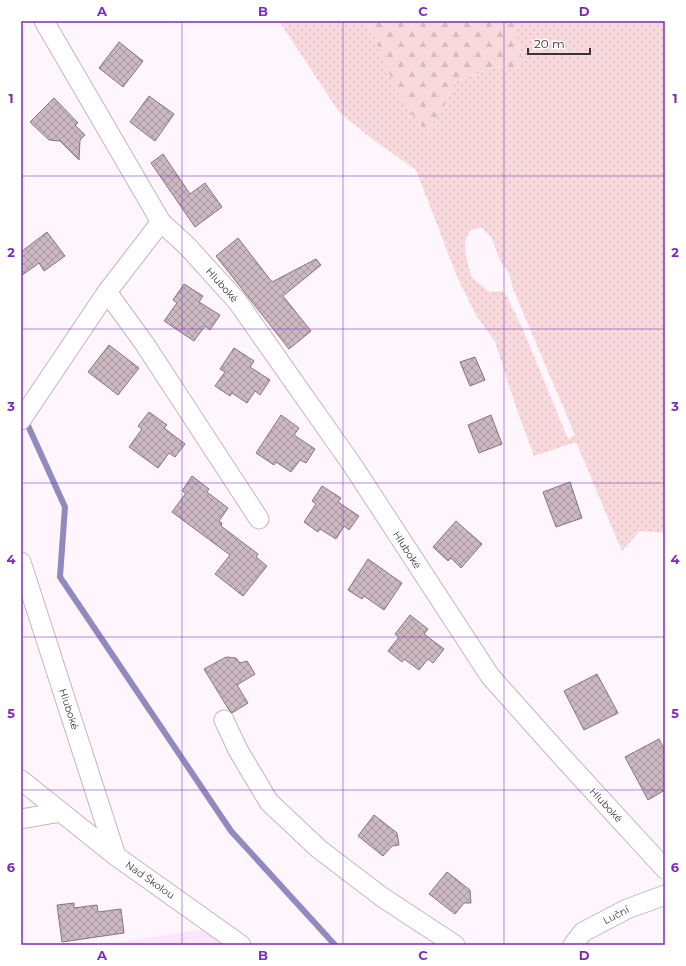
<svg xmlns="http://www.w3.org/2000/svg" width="686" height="966" viewBox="0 0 686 966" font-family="Montserrat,sans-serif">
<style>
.built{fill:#fde6f9}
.green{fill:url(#green-dots);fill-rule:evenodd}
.forest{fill:url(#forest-firs)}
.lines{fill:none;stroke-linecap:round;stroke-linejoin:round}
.stream{stroke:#908abf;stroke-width:6}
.building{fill:url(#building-cross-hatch);stroke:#88757c}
.minor-casing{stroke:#c4b5c2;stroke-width:21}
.minor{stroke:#fff;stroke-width:19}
.grid{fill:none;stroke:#7b2cbf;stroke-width:1;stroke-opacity:0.55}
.labels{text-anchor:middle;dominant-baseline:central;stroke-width:3;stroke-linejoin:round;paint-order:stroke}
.street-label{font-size:10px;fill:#393339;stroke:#fff}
.neatline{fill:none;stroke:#7b2cbf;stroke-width:1.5}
.grid-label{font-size:13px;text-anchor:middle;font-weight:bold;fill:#7b2cbf}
</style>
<defs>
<pattern id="green-dots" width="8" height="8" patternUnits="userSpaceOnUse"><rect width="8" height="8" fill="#f8dadc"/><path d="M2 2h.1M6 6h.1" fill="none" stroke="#d5bcbe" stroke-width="1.8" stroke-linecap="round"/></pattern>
<pattern id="forest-firs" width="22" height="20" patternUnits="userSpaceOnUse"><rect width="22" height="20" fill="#f8dadc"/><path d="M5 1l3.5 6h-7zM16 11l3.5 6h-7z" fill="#d5bcbe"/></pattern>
<pattern id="building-cross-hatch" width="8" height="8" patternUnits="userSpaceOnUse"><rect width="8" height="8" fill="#ccb8c0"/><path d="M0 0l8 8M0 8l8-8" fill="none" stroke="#a7969d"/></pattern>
</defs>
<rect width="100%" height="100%" fill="#fef5fd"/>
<!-- built -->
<path class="built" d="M 207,929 L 221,945 L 98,945 Z"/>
<!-- green -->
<path class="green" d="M 279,21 L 366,21 L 375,39 L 445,104 L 453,83 L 496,66 L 504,70 L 522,58 L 512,21 L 665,21 L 665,533 L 640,531 L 622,551 L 576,442 L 534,456 L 517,410 L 495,342 L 476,315 L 458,279 L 416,170 L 372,139 L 339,112 ZM 482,228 L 491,237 L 500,260 L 510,275 L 513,289 L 575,435 L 568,439 L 522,327 L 507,297 L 502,291 L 490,292 L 472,278 L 466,257 L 465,242 L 470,230 Z"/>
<!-- forest -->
<path class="forest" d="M 366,21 L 512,21 L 522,58 L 514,69 L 504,70 L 496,66 L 453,83 L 445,104 L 428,132 L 402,104 L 375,39 Z"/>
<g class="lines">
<!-- stream -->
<path class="stream" d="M 25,419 L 65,507 L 60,577 L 231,831 L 335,945"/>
</g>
<!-- building -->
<g class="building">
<path d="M 119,42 L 143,61 L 123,87 L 99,68 Z"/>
<path d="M 149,96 L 174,114 L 155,141 L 130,122 Z"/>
<path d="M 54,98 L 78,123 L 75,125 L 85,135 L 80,140 L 79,160 L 60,141 L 49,140 L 30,122 Z"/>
<path d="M 163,154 L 190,194 L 205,183 L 222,207 L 195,227 L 151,163 Z"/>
<path d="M 47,232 L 65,256 L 44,271 L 39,263 L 21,276 L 21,252 Z"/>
<path d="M 238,238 L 272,282 L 316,259 L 321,265 L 283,296 L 311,331 L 289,349 L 216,256 Z"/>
<path d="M 184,284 L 203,296 L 199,302 L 220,315 L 210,330 L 205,326 L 194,341 L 164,321 L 177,303 L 173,300 Z"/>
<path d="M 109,345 L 139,368 L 118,395 L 88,372 Z"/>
<path d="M 234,348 L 254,361 L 250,367 L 270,380 L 260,395 L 255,391 L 247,403 L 232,393 L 230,396 L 215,386 L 225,372 L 220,369 Z"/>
<path d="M 475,357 L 485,380 L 470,386 L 460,362 Z"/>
<path d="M 149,412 L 167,425 L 164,428 L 185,444 L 175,457 L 169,453 L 158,468 L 129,447 L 142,429 L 138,426 Z"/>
<path d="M 281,415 L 299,428 L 294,435 L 315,449 L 306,463 L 300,460 L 291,472 L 276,462 L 274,465 L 256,453 Z"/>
<path d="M 491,415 L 502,444 L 479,453 L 468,425 Z"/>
<path d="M 192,476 L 209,489 L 207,492 L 228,508 L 219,521 L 222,523 L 221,526 L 258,554 L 256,557 L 267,566 L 243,596 L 215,574 L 230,555 L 172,512 L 186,493 L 182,491 Z"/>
<path d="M 570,482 L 582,518 L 556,527 L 543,492 Z"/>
<path d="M 322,486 L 341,498 L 338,502 L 359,516 L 349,530 L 344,526 L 336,539 L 320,529 L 318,532 L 304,522 L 316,504 L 312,501 Z"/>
<path d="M 456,521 L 482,544 L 461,568 L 451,558 L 448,561 L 433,547 Z"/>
<path d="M 368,559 L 402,583 L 384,610 L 364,596 L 362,599 L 348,590 Z"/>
<path d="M 410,615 L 428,629 L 424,634 L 444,649 L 433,663 L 428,659 L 419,670 L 404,659 L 402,662 L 388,651 L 399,637 L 395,634 Z"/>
<path d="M 226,657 L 236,658 L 240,663 L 247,661 L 255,674 L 237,685 L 248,703 L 232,713 L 229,710 L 204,669 Z"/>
<path d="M 597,674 L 618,713 L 584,730 L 564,691 Z"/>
<path d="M 659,739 L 665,751 L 665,790 L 648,800 L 625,757 Z"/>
<path d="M 374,815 L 397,833 L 399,845 L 392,846 L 383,856 L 358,836 Z"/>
<path d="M 447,872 L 470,890 L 471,903 L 464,903 L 455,914 L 429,894 Z"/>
<path d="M 74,903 L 74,908 L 97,905 L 98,912 L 121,909 L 124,933 L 62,942 L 57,905 Z"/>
</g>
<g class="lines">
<!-- minor casing -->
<g class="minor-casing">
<g id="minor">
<path d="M 44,21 L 161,222 L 187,246 L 237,301 L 353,466 L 490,676 L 565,760 L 665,869"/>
<path d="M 107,292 L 144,343 L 259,519"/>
<path d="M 21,420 L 107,292 L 161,222"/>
<path d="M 21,562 L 116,856"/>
<path d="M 224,720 L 238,750 L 269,802 L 319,849 L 382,897 L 455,945"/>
<path d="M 21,780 L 116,856 L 241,945"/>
<path d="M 21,819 L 61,812"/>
<path d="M 573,945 L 583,932 L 627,909 L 665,895"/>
</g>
</g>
<!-- minor -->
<use href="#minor" class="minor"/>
</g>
<!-- grid -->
<path class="grid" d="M 182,21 L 182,945M 343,21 L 343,945M 504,21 L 504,945M 21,176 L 665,176M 21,329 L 665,329M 21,483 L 665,483M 21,637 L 665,637M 21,790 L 665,790"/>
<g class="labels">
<!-- street labels -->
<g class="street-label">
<text transform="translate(222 285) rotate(48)">Hluboké</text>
<text transform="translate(407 550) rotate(57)">Hluboké</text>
<text transform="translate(69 709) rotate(72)">Hluboké</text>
<text transform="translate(606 805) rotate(47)">Hluboké</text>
<text transform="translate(150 880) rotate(35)">Nad Školou</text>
<text transform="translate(616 915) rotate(-27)">Luční</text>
</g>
</g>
<!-- border -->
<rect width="686" height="966" fill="none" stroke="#ffffff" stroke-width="44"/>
<!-- scale -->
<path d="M528 48v6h62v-6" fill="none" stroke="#393339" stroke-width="2"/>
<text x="534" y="48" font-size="12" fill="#393339" stroke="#ffffff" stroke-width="3" paint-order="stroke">20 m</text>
<rect x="22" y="22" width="642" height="922" class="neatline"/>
<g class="grid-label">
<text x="102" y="16">A</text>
<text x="263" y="16">B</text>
<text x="423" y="16">C</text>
<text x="584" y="16">D</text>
<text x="11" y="103">1</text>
<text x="675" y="103">1</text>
<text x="11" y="257">2</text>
<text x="675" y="257">2</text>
<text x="11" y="411">3</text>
<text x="675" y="411">3</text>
<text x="11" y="564">4</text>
<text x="675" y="564">4</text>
<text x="11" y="718">5</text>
<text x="675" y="718">5</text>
<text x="11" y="872">6</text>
<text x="675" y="872">6</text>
<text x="102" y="960">A</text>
<text x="263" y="960">B</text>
<text x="423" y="960">C</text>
<text x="584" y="960">D</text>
</g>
</svg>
